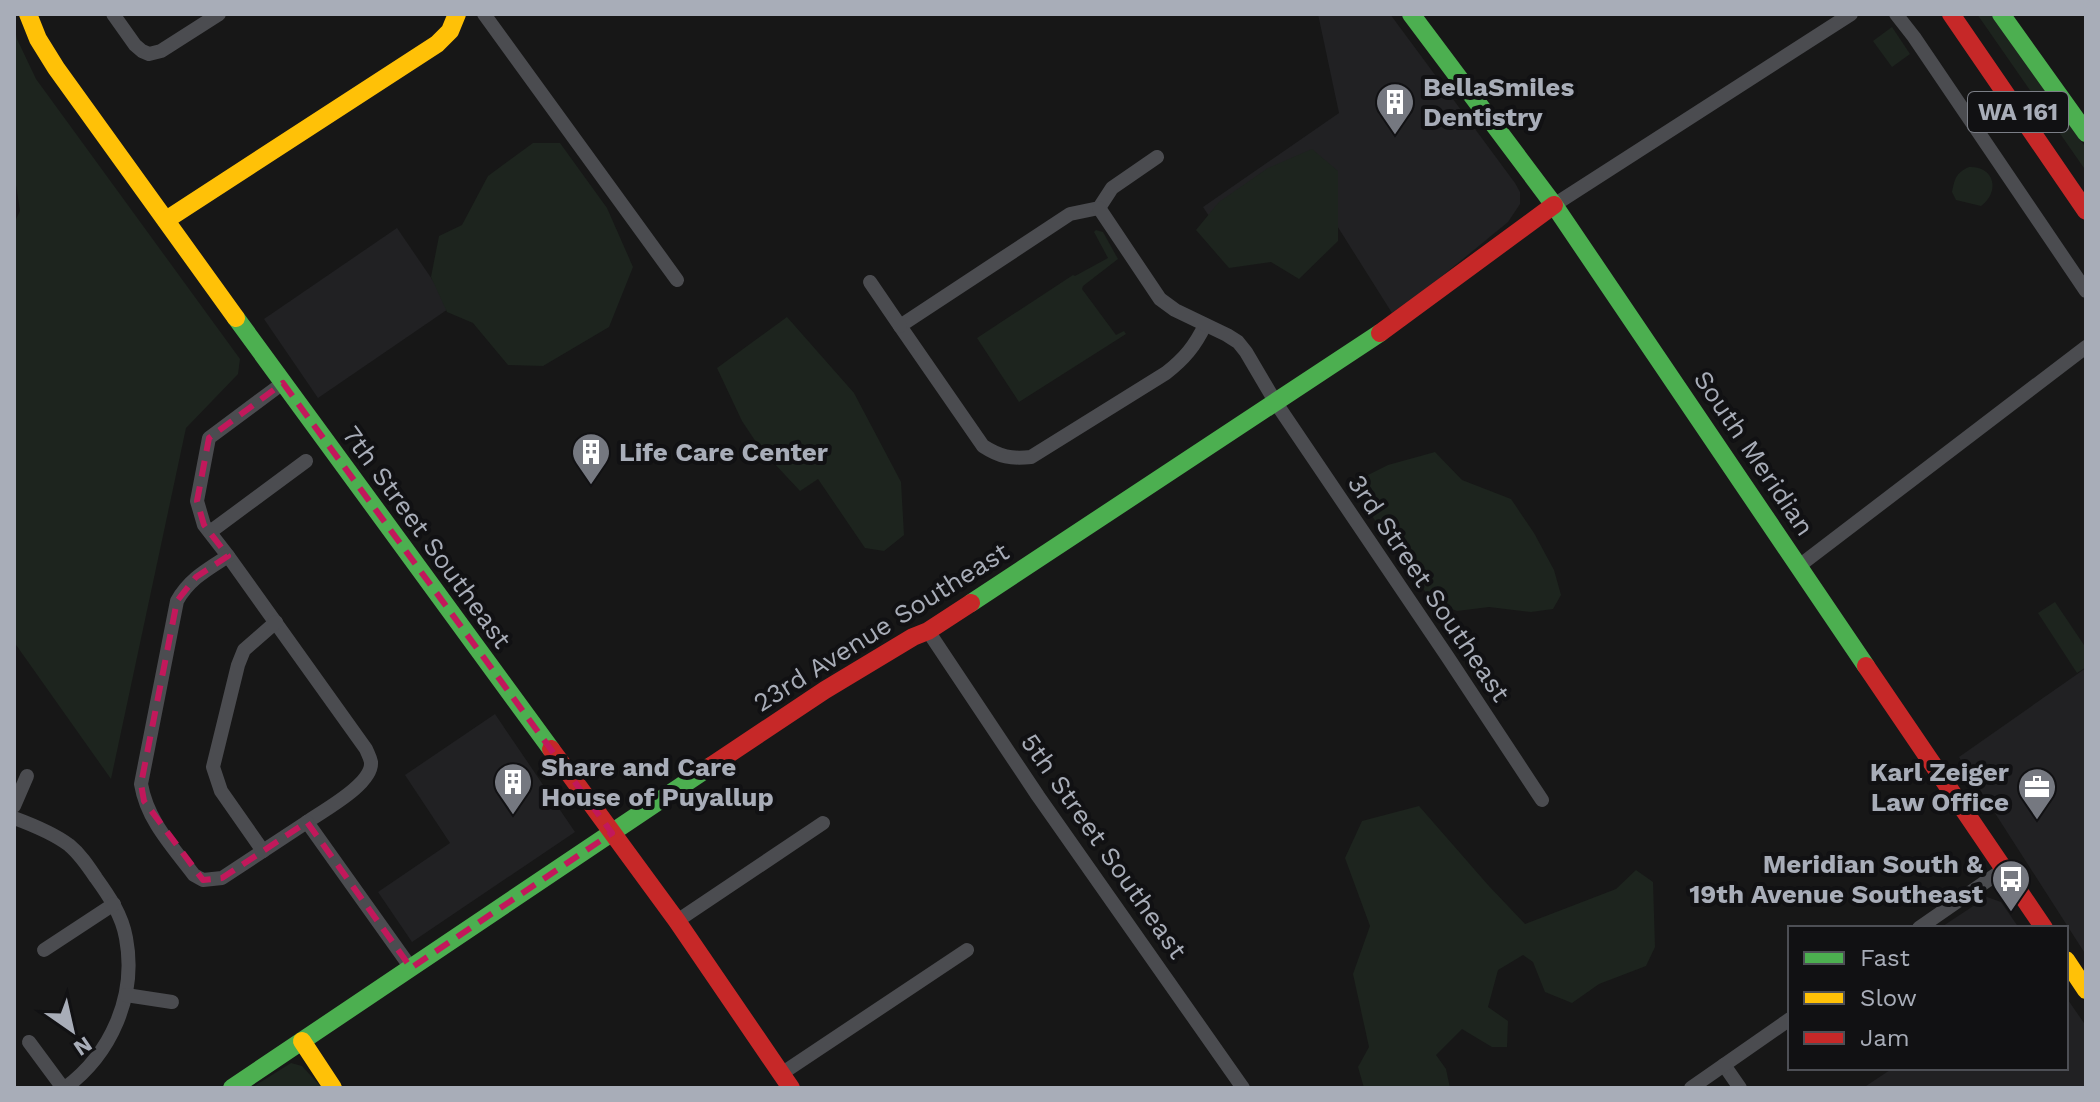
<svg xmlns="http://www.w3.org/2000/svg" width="2100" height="1102" viewBox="0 0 2100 1102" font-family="'Work Sans',sans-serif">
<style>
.built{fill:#212123}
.green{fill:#1d241e}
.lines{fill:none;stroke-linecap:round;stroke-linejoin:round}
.street{stroke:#4b4c50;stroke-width:14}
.fast{stroke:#4caf50;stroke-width:18}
.slow{stroke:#ffc107;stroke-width:18}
.jam{stroke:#c62828;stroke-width:18}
.marked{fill:none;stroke:#c2185b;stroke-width:6;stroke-dasharray:16 10;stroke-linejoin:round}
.labels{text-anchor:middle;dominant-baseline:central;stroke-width:8;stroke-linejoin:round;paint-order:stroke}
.shield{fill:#111113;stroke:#7b7e86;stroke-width:2}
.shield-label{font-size:24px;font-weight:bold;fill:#a8adb8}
.poi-label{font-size:26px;font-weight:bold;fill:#a8adb8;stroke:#111113;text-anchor:start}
.street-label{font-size:26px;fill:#a8adb8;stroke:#111113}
</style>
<rect width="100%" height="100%" fill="#171717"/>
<!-- built -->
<g class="built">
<path d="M 1318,14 L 1390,14 L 1515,183 L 1520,192 L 1520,204 L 1508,222 L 1430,286 L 1392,313 L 1329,213 L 1241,264 L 1203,207 L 1339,113 Z"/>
<path d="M 397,228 L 451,307 L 318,398 L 264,319 Z"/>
<path d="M 2086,668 L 2086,955 L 1959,757 Z"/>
<path d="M 495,714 L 575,832 L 412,942 L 378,892 L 450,843 L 405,775 Z"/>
<path d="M 1987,897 L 2001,902 L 2019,928 L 1940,928 Z"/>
<path d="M 2066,997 L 2086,1026 L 2086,1088 L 1863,1088 L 1893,1068 L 2066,1068 Z"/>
</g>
<!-- green -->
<g class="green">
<path d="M 1977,14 L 1993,14 L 2086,148 L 2086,171 Z"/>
<path d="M 14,25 L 17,39 L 36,79 L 240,359 L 238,374 L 186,428 L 111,779 L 14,642 L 14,223 L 20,211 L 14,172 Z"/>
<path d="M 1892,27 L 1910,54 L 1892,67 L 1873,41 Z"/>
<path d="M 533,143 L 560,143 L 607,208 L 633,267 L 609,327 L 543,366 L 508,365 L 473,323 L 447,312 L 431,277 L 439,236 L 462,225 L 488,176 Z"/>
<path d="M 1312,149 L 1338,171 L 1338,241 L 1299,279 L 1271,262 L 1229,268 L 1196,230 L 1219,202 L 1268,168 Z"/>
<path d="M 1969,167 C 1994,166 2001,191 1981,206 L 1956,200 L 1952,192 C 1955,178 1956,173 1969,167 Z"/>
<path d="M 1096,230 L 1103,232 L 1118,259 L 1083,286 L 1082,289 L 1116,335 L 1124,331 L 1126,334 L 1019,402 L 977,338 L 1073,275 L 1075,276 L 1108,258 L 1094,232 Z"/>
<path d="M 787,317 L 854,393 L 901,482 L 904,535 L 884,551 L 865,548 L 818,479 L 800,491 L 760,448 L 742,421 L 717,368 Z"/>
<path d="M 1435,452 L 1462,480 L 1511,499 L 1534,533 L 1554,570 L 1561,595 L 1553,609 L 1531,612 L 1489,607 L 1457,611 L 1432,601 L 1355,492 L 1366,476 L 1388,465 Z"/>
<path d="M 2055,602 L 2086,648 L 2086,667 L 2077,673 L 2038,613 Z"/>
<path d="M 1419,806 L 1488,885 L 1525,924 L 1616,889 L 1636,870 L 1653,882 L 1655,947 L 1646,966 L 1599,984 L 1572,1003 L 1545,992 L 1533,962 L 1523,955 L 1498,970 L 1488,1007 L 1508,1021 L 1507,1047 L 1492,1047 L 1462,1029 L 1436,1055 L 1446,1069 L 1450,1088 L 1364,1088 L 1358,1067 L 1369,1047 L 1353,974 L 1370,926 L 1345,858 L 1362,821 Z"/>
<path d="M 291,1063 L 302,1066 L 322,1088 L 251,1088 Z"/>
</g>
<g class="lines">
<!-- street -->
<g class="street">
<path d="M 113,14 L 135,45 L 142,51 L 149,54 L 161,51 L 219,14"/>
<path d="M 484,14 L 677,280"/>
<path d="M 1896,14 L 1914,37 L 2086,291"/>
<path d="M 1157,157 L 1112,188 L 1099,208 L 1070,214 L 900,326 L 983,446 C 1000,457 1011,459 1031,457 L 1166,373 C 1184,359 1195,346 1205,325"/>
<path d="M 1554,205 L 1851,14"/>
<path d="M 1099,208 L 1160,299 L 1175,310 L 1227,335 L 1238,342 L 1246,352 L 1276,403 L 1447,656 L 1542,800"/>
<path d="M 870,282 L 900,326"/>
<path d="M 283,383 L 209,438 L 197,501 L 204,525 L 228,556 L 366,749 C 368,754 370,757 371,762 C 373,784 324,810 307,822 L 411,968"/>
<path d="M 210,532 L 306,461"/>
<path d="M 228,556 C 208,569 189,579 177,601 L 141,784 C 147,820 172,846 194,875 L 203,880 L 222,878 L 307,822"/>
<path d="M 1799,566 L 2086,347"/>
<path d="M 928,631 L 1038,796 L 1243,1088"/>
<path d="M 14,806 L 27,776"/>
<path d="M 14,818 C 33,825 53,833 69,845 C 80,854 88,866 96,878 C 109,896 122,915 126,938 C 137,996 111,1054 65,1088"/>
<path d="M 263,851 L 221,791 L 213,767 L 238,665 L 244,650 L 276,622"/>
<path d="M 677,921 L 823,823"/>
<path d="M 1919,928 L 2004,869"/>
<path d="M 44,950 L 114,904"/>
<path d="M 126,995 L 172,1002"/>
<path d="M 29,1042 L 63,1088"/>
<path d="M 1724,1065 L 1740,1088"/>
<path d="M 781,1074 L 967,950"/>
<path d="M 1691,1088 L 1790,1019"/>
</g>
<!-- fast -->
<g class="fast">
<path d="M 1411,14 L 1554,205 L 1866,666"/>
<path d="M 2001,14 L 2086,133"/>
<path d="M 236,318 L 551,749"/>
<path d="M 971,603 L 1380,333"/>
<path d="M 232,1088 L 711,766"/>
</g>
<!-- slow -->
<g class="slow">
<path d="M 28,14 L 38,39 L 56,68 L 236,318"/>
<path d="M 166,220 L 437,44 L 450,31 L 457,14"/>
<path d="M 2066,960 L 2086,990"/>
<path d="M 302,1041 L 333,1088"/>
</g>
<!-- jam -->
<g class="jam">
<path d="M 1951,14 L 2086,211"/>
<path d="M 1380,333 L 1554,205"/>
<path d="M 1866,666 L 2044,928"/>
<path d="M 551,749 L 677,921 L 791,1088"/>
<path d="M 711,766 L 825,690 L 913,637 L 928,631 L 971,603"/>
</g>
</g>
<!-- marked area -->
<path class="marked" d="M 283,383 L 612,833 L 411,968 L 307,822 L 222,878 L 203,880 L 144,801 L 141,784 L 177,601 L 196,577 L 228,556 L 204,525 L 197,501 L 209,438 Z"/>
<!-- icons -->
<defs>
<g id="building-pin" transform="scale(2)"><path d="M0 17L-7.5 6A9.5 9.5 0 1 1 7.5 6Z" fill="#757880" stroke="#111113"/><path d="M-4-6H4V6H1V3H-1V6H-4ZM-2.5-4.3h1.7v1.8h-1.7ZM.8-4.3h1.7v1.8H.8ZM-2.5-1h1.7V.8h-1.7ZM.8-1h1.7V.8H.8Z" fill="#fff"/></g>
<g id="office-pin" transform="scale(2)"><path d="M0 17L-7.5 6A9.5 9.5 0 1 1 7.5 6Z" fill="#757880" stroke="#111113"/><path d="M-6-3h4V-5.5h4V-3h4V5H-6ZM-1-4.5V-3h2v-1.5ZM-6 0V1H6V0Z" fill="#fff"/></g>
<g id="bus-pin" transform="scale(2)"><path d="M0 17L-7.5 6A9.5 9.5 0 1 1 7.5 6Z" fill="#757880" stroke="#111113"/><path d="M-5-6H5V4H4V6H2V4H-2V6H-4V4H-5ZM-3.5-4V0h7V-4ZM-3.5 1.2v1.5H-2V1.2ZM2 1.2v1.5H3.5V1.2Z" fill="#fff"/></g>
</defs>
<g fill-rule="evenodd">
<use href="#building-pin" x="1395" y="102"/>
<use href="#building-pin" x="591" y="452"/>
<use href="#building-pin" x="513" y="782"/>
<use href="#office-pin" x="2037" y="787"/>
<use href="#bus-pin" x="2011" y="879"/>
</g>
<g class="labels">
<!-- shield labels -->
<rect class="shield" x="1968" y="92" width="100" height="40" rx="6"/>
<g class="shield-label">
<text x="2018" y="112">WA 161</text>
</g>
<!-- poi labels -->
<g class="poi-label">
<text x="1423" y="87">BellaSmiles<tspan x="1423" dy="30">Dentistry</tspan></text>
<text x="619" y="452">Life Care Center</text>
<text x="541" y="767">Share and Care<tspan x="541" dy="30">House of Puyallup</tspan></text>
<text x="2009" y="772" text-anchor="end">Karl Zeiger<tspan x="2009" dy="30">Law Office</tspan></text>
<text x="1983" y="864" text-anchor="end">Meridian South &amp;<tspan x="1983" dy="30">19th Avenue Southeast</tspan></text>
</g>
<!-- street labels -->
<g class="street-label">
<text transform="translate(1754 453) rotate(56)">South Meridian</text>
<text transform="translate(427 537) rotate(54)">7th Street Southeast</text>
<text transform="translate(1429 588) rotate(56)">3rd Street Southeast</text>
<text transform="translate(881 627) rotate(-32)">23rd Avenue Southeast</text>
<text transform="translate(1104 846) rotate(55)">5th Street Southeast</text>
</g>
</g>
<!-- border -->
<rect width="2100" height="1102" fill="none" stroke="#a8adb8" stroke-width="32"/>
<!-- legend -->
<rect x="1788" y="926" width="280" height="144" fill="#111113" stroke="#4d4f55" stroke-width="2"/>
<rect x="1804" y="952" width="40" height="12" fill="#4caf50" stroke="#4d4f55" stroke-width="2"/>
<text x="1860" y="966" font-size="24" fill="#a8adb8">Fast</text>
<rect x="1804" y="992" width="40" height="12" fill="#ffc107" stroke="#4d4f55" stroke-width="2"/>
<text x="1860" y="1006" font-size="24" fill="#a8adb8">Slow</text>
<rect x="1804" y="1032" width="40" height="12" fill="#c62828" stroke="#4d4f55" stroke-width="2"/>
<text x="1860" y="1046" font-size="24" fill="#a8adb8">Jam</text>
<!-- north arrow -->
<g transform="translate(72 1030) rotate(146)" stroke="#111113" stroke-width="6" paint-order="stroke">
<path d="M0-6L14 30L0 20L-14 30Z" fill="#a8adb8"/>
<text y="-12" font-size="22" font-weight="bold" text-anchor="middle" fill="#a8adb8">N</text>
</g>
</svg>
